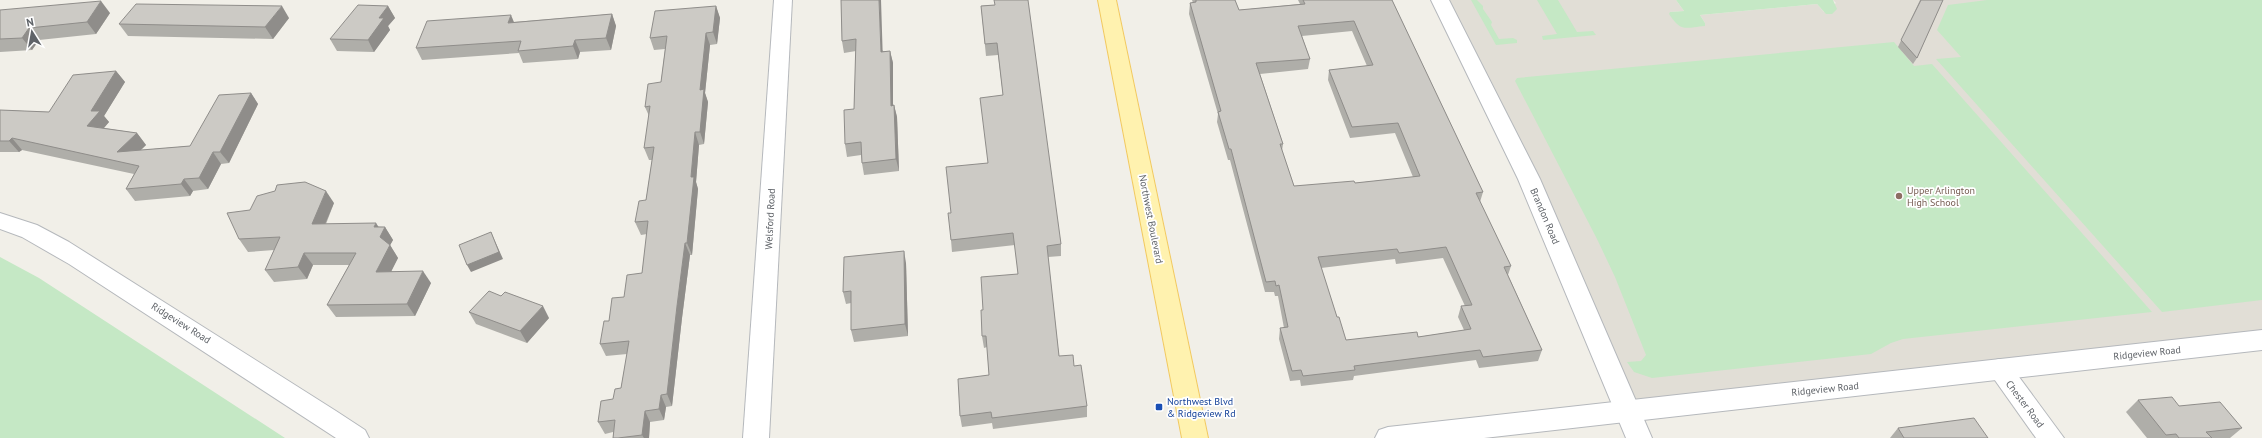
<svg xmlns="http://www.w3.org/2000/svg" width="2262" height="438" viewBox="0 0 2262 438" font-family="'PT Sans',sans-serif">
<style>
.education{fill:#e1ded6}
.green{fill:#c5e8c5}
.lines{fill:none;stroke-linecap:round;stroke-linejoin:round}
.minor-casing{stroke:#b5b8bc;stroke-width:2}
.tertiary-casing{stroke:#b5b8bc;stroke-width:2}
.primary-casing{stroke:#f2c960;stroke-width:2}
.minor{fill:#fff;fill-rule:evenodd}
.tertiary{fill:#fff;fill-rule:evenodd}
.primary{fill:#fff2af;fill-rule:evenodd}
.wall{fill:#afaea9;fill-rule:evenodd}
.shaded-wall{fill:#8f8d8a}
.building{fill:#cccac5;stroke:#8f8d8a;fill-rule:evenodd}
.education-dot{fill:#8d6e63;stroke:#fff;stroke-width:1.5}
.transit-dot{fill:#1a4fb4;stroke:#fff;stroke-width:1.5}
.labels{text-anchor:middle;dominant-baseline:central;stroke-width:3.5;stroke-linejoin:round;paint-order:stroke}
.education-label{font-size:10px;fill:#785e54;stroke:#fff;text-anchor:start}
.street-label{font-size:10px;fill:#5f6368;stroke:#fff}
.transit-label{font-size:10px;fill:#164399;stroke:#fff;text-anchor:start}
</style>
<rect width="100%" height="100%" fill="#f1efe8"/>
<!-- education -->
<path class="education" d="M 1440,0 L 1676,0 L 1684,11 L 1670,12 L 1705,23 L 1700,15 L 1817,4 L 1824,12 L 1836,3 L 1833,0 L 2262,0 L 2262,340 L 1626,411 Z"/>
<!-- green -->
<g class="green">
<path d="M 1471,0 L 1477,0 L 1483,6 L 1483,9 L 1492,22 L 1491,25 L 1499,39 L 1513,38 L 1517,40 L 1517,43 L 1496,45 Z"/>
<path d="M 1537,0 L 1558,0 L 1577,32 L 1593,31 L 1596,35 L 1543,40 L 1542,36 L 1557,34 Z"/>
<path d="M 1676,0 L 1833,0 L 1837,9 L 1832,14 L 1826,14 L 1817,4 L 1700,15 L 1705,23 L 1705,26 C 1684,28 1681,32 1669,14 L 1670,12 L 1684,11 Z"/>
<path d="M 1987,0 L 2262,0 L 2262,300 L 2162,312 L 1936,59 L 1961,57 L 1937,30 L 1948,5 Z"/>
<path d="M 1894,42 L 1914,66 L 1932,64 L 2152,312 L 1903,339 L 1891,343 L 1871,354 L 1652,378 L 1634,372 L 1627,362 L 1641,361 L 1646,355 L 1615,277 L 1597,239 L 1515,81 L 1517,78 Z"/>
<path d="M 0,257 L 39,278 L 285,438 L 0,438 Z"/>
</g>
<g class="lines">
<!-- minor casing -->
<g class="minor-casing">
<g id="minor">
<path d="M 774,0 L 792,0 L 769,438 L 743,438 Z"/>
<path d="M 1431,0 L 1449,0 L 1540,179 L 1652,438 L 1626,438 L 1518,179 Z"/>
<path d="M 1999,359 L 2008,362 L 2064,438 L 2036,438 L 1987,369 L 1990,362 Z"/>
</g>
</g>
<!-- tertiary casing -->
<g class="tertiary-casing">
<g id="tertiary">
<path d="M 0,213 L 37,225 L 69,242 L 336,411 L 365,430 L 369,438 L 336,438 L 69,264 L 22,237 L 0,229 Z"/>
<path d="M 2262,330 L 2262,350 L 1484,438 L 1375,438 L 1379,430 L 1388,427 Z"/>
</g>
</g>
<!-- primary casing -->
<g class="primary-casing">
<path id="primary" d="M 1098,0 L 1116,0 L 1208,438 L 1182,438 Z"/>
</g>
<!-- minor -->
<use href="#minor" class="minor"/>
<!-- tertiary -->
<use href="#tertiary" class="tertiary"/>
<!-- primary -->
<use href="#primary" class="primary"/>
</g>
<!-- wall -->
<g class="wall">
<path d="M 841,0 L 883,51 L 890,51 L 893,63 L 893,105 L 894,105 L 897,117 L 899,171 L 864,175 L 862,163 L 861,155 L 847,157 L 845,144 L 854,109 L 856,51 L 844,53 L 842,41 Z"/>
<path d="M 1192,0 L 1235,0 L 1239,10 L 1300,4 L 1298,0 L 1392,0 L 1483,192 L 1480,202 L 1511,266 L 1508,275 L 1542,350 L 1538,361 L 1479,368 L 1476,360 L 1354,376 L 1353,380 L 1301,386 L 1300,380 L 1290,381 L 1279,339 L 1280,328 L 1284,328 L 1278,296 L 1275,296 L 1274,292 L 1265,292 L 1230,160 L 1228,160 L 1217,122 L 1218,114 L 1189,14 L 1190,3 L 1193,3 ZM 1352,31 L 1367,66 L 1329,70 L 1328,80 L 1350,138 L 1395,133 L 1413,177 L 1355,183 L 1294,186 L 1282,151 L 1283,144 L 1260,74 L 1308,69 L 1310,59 L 1302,36 ZM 1443,258 L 1465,306 L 1461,306 L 1458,317 L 1464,330 L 1418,337 L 1346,340 L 1337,317 L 1321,268 L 1395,259 L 1396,264 Z"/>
<path d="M 1920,0 L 1943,0 L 1917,58 L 1913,64 L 1898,47 Z"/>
<path d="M 994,5 L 1061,244 L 1061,256 L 1048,257 L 1059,356 L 1074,366 L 1087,406 L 1087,417 L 993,429 L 992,423 L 962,427 L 960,416 L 989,375 L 987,347 L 984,348 L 982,336 L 983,310 L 1018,274 L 1015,245 L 952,252 L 951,240 L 951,213 L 988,163 L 1003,95 L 998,55 L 986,56 L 981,6 Z"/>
<path d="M 388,6 L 395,18 L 388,26 L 390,30 L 374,52 L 337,51 L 330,39 Z"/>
<path d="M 716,6 L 720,18 L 717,44 L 710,45 L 705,93 L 708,102 L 704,144 L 699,145 L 696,182 L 698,189 L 692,255 L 690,255 L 682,318 L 672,406 L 666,407 L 664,420 L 650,422 L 649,438 L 613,438 L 613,432 L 605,434 L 598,422 L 621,388 L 627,354 L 606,356 L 600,344 L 609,321 L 624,297 L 642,273 L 647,234 L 641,235 L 635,222 L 646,200 L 652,160 L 649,160 L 644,148 L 649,116 L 645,107 L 661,82 L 665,49 L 654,50 L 650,38 Z"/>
<path d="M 0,10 L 110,13 L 96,34 L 39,40 L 32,50 L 0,52 Z"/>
<path d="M 612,14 L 616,26 L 611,50 L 580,52 L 578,59 L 523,63 L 519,53 L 422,60 L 416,48 L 514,22 Z"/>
<path d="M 289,18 L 273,39 L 128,36 L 119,24 Z"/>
<path d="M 116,71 L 125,82 L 104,116 L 109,122 L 104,128 L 137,133 L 146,145 L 141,150 L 190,146 L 251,93 L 258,104 L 229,163 L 221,164 L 208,189 L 193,191 L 190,196 L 135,201 L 126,189 L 134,174 L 22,150 L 19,152 L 0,152 L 0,110 L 49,112 Z"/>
<path d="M 334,203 L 326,224 L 385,227 L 393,240 L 390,245 L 398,258 L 391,271 L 431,283 L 415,316 L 336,317 L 327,305 L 349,265 L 313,265 L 307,279 L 274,282 L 265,270 L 274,250 L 248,252 L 239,239 L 250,210 Z"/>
<path d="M 906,263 L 908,336 L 854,342 L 851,330 L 851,303 L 846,304 L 843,292 Z"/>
<path d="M 501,296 L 549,318 L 527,343 L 476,324 L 469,312 Z"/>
<path d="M 2138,400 L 2179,406 L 2242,428 L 2230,438 L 2147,438 L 2126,412 Z"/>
<path d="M 1898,428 L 1988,438 L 1890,438 Z"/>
</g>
<!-- shaded-wall -->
<g class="shaded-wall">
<path d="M 879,0 L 881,0 L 883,64 L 881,52 Z"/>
<path d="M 101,1 L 110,13 L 96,34 L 87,22 Z"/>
<path d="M 282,6 L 289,18 L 273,39 L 265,27 Z"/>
<path d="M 388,6 L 395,18 L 388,26 L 390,30 L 374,52 L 368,40 L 379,18 Z"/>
<path d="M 716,6 L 720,18 L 717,44 L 713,32 Z"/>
<path d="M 612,14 L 616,26 L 611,50 L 606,38 Z"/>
<path d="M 511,15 L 516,27 L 508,23 Z"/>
<path d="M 29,28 L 39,40 L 32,50 L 22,38 Z"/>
<path d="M 706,33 L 710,45 L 705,93 L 708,102 L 704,144 L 700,132 L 700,90 Z"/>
<path d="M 575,40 L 580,52 L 578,59 L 573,46 Z"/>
<path d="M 890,51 L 893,63 L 893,118 L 891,106 Z"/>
<path d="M 116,71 L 125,82 L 104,116 L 109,122 L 96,137 L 87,126 L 91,111 Z"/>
<path d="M 251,93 L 258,104 L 229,163 L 220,152 Z"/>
<path d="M 894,105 L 897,117 L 899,171 L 896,159 Z"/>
<path d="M 695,132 L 699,145 L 696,182 L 698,189 L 692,255 L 687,243 L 691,177 Z"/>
<path d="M 137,133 L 146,145 L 127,163 L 117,152 Z"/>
<path d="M 12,138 L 22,150 L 19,152 L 9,141 Z"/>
<path d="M 213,152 L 221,164 L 208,189 L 199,178 Z"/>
<path d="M 184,179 L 193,191 L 190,196 L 181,184 Z"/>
<path d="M 326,191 L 334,203 L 320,236 L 312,224 Z"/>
<path d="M 376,223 L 382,232 L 385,227 L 393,240 L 388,249 L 374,227 Z"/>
<path d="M 491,232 L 494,239 L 503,259 L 471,272 L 467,265 Z"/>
<path d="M 685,243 L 690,255 L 682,318 L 672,406 L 667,394 L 677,306 Z"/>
<path d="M 390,245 L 398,258 L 385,284 L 376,272 Z"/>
<path d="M 904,251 L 906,263 L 908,336 L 905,324 Z"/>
<path d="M 304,253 L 313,265 L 307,279 L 298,267 Z"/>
<path d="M 423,271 L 431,283 L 415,316 L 407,304 Z"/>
<path d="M 543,306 L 549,318 L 527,343 L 520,331 Z"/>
<path d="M 661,395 L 666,407 L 664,420 L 659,409 Z"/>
<path d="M 645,411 L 650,422 L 649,438 L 644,438 L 642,435 Z"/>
</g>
<!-- building -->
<g class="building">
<path d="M 841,0 L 879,0 L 881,52 L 890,51 L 891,106 L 894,105 L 896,159 L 862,163 L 861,142 L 845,144 L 844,110 L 854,109 L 856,39 L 842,41 Z"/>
<path d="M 994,0 L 1028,0 L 1061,244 L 1047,246 L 1059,356 L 1073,355 L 1074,366 L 1081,365 L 1087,406 L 992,418 L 991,412 L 960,416 L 958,379 L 989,375 L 986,336 L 982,336 L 981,310 L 983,310 L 981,277 L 1018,274 L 1013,233 L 951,240 L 948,213 L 951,213 L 946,167 L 988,163 L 980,98 L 1003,95 L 997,43 L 985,44 L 981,6 L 995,5 Z"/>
<path d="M 1196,0 L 1235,0 L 1239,10 L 1305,4 L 1303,0 L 1392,0 L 1483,192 L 1476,193 L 1511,266 L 1504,267 L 1542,350 L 1483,357 L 1480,350 L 1354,366 L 1355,370 L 1303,376 L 1301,370 L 1292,371 L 1280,328 L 1288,327 L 1279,285 L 1276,286 L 1275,281 L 1266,282 L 1231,149 L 1229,149 L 1218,112 L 1221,111 L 1190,3 L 1196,2 ZM 1354,21 L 1373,65 L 1329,70 L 1352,127 L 1398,123 L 1420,176 L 1355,183 L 1354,181 L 1294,186 L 1280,144 L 1283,144 L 1256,63 L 1310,59 L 1298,26 ZM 1446,247 L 1472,305 L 1461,306 L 1471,329 L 1418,337 L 1417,332 L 1346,340 L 1339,317 L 1337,317 L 1318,257 L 1397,249 L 1399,253 Z"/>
<path d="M 1921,0 L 1943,0 L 1917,58 L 1901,40 Z"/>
<path d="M 101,1 L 87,22 L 29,28 L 22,38 L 0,39 L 0,10 Z"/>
<path d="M 136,4 L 282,6 L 265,27 L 119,24 Z"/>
<path d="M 358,5 L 388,6 L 379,18 L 384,18 L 368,40 L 330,39 Z"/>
<path d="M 716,6 L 713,32 L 706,33 L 700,90 L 704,89 L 700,132 L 695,132 L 691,177 L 694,177 L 687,243 L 685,243 L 677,306 L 667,394 L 661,395 L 659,409 L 645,411 L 642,435 L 618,438 L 613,438 L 615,420 L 598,422 L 601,401 L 613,399 L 615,389 L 621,388 L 629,341 L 600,344 L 604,321 L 609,321 L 612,298 L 624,297 L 627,275 L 642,273 L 648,221 L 635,222 L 639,201 L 646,200 L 654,147 L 644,148 L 650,106 L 645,107 L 648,84 L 661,82 L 667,36 L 650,38 L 655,11 Z"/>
<path d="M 612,14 L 606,38 L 575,40 L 573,46 L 518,51 L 521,41 L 416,48 L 427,21 L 511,15 L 508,23 Z"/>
<path d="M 116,71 L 91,111 L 100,111 L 87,126 L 137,133 L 117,152 L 190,146 L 219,95 L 251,93 L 220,152 L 213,152 L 199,178 L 184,179 L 181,184 L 126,189 L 139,166 L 12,138 L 9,141 L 0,141 L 0,110 L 49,112 L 73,75 Z"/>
<path d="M 305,182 L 326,191 L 312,224 L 376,223 L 374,227 L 385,227 L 380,237 L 390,245 L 376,272 L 423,271 L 407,304 L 327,305 L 356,253 L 304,253 L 298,267 L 265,270 L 280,237 L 239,239 L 227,213 L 250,210 L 257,196 L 275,191 L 277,185 Z"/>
<path d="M 491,232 L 499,252 L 467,265 L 459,245 Z"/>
<path d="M 904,251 L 905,324 L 851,330 L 851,291 L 843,292 L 844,257 Z"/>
<path d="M 489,291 L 501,296 L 505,292 L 543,306 L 520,331 L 469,312 Z"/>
<path d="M 2172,397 L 2179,406 L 2220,402 L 2242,428 L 2206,432 L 2212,438 L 2179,438 L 2176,434 L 2166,435 L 2138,400 Z"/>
<path d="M 1974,418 L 1988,438 L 1904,438 L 1898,428 Z"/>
</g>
<!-- markers -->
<circle class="education-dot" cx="1899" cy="196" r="4"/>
<rect class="transit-dot" x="1155" y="403" width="8" height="8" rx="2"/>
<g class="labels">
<!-- education labels -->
<g class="education-label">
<text x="1907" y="190">Upper Arlington<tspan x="1907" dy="12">High School</tspan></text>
</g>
<!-- street labels -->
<g class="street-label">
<text transform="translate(1545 216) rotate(67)">Brandon Road</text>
<text transform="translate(770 219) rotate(-87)">Welsford Road</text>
<text transform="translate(1151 219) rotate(79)">Northwest Boulevard</text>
<text transform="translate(181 323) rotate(32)">Ridgeview Road</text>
<text transform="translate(2147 353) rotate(-6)">Ridgeview Road</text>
<text transform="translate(1825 389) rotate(-6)">Ridgeview Road</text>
<text transform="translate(2025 404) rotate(53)">Chester Road</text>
</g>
<!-- transit labels -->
<g class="transit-label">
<text x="1167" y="401">Northwest Blvd<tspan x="1167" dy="12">&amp; Ridgeview Rd</tspan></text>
</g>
</g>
<!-- north arrow -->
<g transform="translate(32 32) rotate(349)" stroke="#ffffff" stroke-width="3" paint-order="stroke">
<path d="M0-3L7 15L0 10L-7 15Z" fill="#5f6368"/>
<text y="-6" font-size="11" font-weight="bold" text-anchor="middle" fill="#5f6368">N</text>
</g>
</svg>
